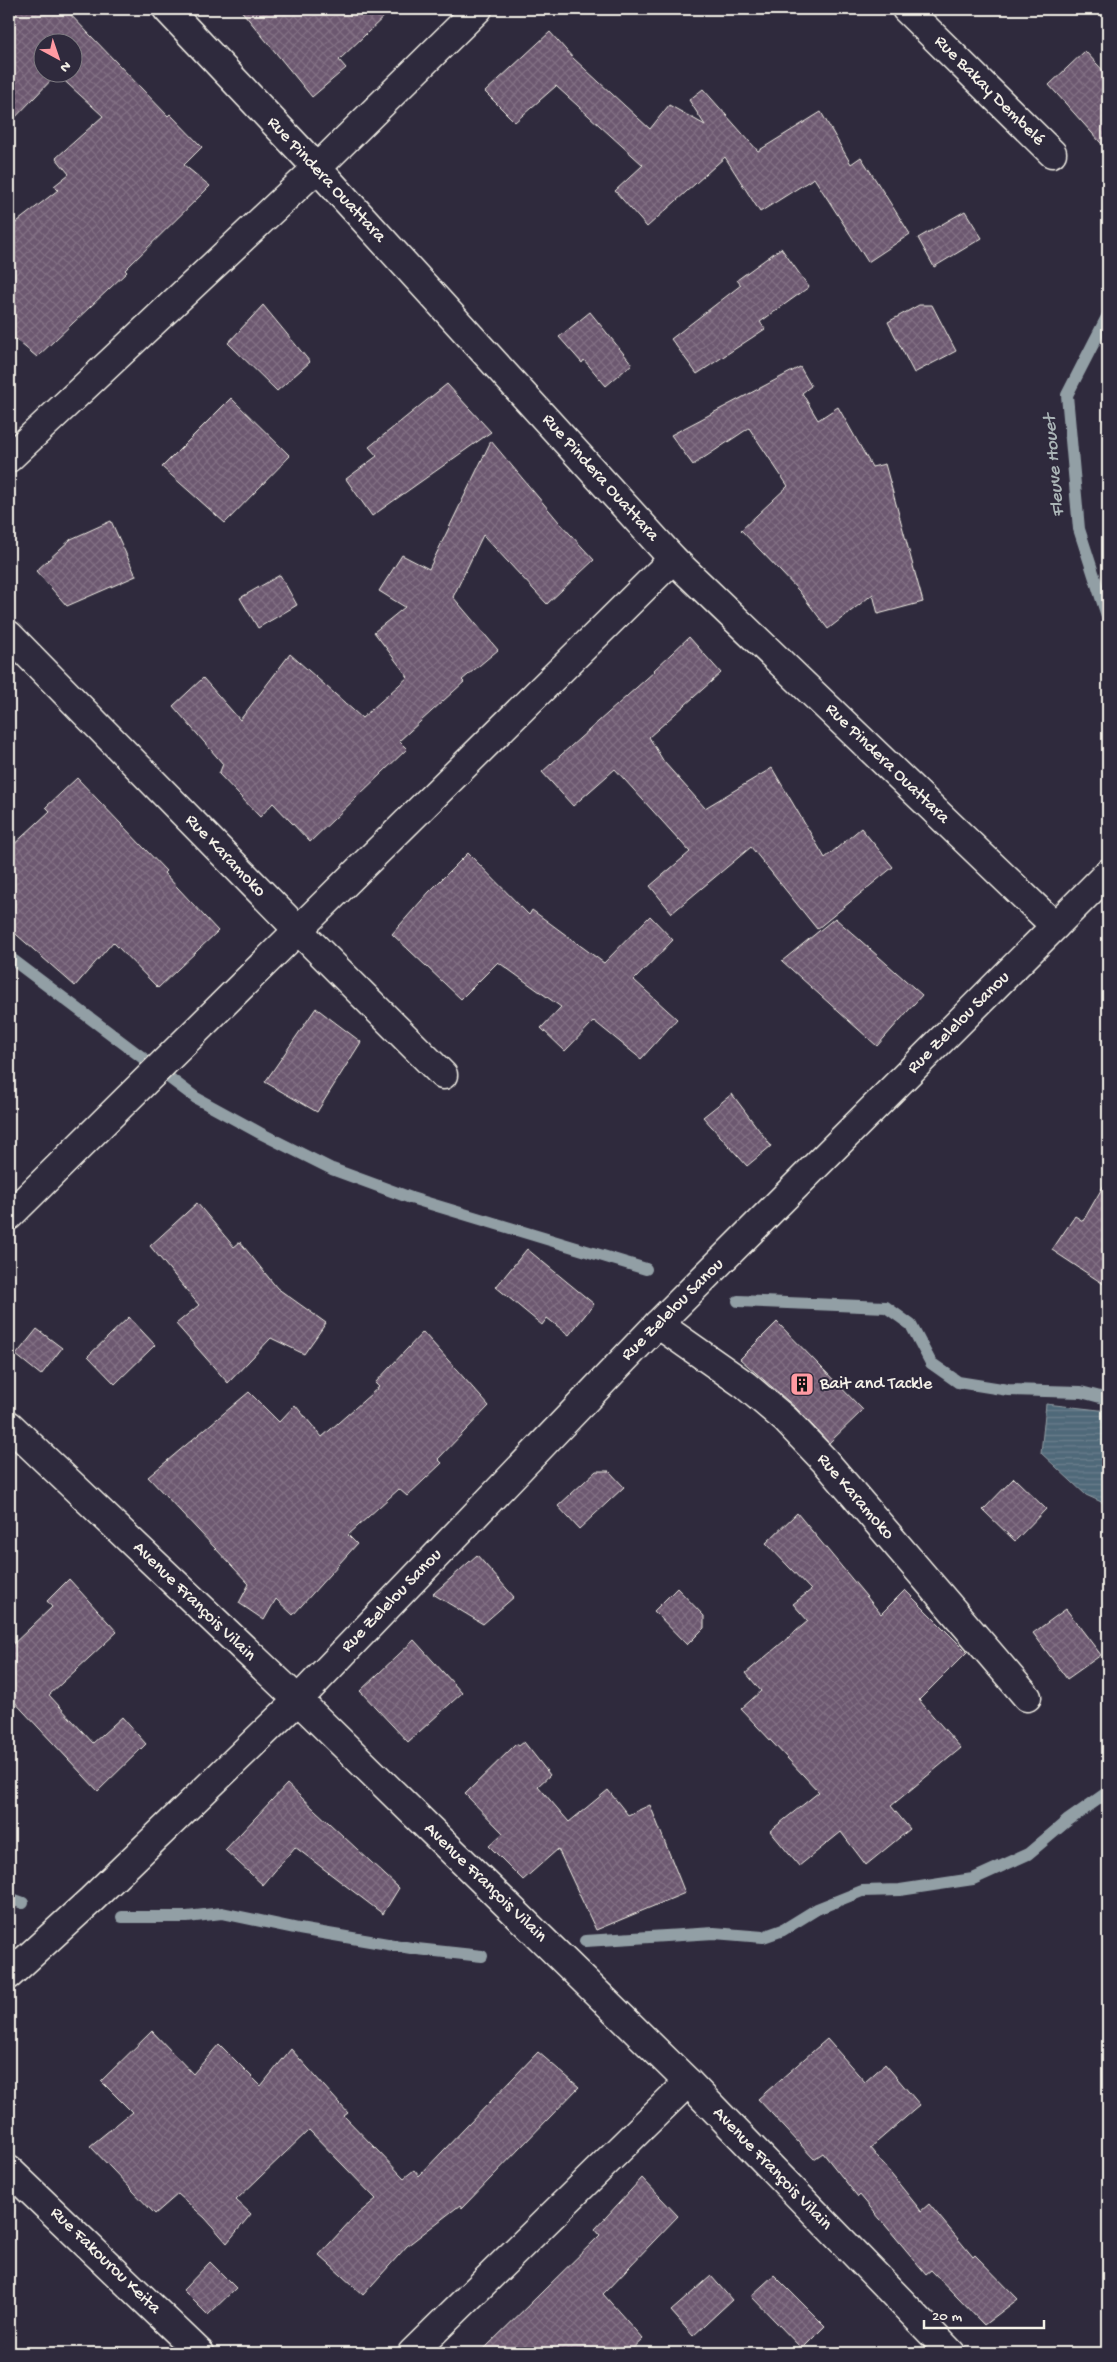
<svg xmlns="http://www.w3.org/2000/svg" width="1117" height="2362" viewBox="0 0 1117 2362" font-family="'Gochi Hand',sans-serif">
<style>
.water{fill:url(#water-rules);stroke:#929fa5}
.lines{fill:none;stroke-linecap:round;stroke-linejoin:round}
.stream{stroke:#929fa5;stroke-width:12}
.building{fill:url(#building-cross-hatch);stroke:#f4f1e8;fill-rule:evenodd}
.street-casing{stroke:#f4f1e8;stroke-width:31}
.street{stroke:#2f2a3d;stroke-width:28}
.labels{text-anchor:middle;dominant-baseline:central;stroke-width:4;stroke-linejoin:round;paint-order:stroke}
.street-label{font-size:18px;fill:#f4f1e8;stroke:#2f2a3d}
.poi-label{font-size:18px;fill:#f4f1e8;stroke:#2f2a3d;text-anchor:start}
.water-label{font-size:19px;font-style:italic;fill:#aab4b6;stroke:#2f2a3d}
</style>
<defs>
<pattern id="water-rules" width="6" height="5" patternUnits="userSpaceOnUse" patternTransform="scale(1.25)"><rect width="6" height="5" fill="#506979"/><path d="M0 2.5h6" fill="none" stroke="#6a7f8c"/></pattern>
<pattern id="building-cross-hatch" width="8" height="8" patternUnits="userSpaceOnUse" patternTransform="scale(1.25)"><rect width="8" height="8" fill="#6c586f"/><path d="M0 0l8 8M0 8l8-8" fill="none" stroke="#827084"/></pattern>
</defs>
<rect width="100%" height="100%" fill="#2f2a3d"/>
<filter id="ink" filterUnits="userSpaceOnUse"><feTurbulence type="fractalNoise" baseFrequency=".02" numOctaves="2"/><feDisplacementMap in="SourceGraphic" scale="10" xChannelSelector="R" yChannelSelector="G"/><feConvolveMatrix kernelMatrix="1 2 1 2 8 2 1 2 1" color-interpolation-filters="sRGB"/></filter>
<g filter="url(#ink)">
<!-- water -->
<path class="water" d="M 1046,1404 L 1108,1411 L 1108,1505 L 1086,1495 L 1041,1453 Z"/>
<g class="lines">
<!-- stream -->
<g class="stream">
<path d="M 1108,315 L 1067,395 L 1079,529 L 1108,619"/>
<path d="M 9,957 L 196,1098 L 260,1133 L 332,1169 L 411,1198 L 646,1269"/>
<path d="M 738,1301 L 886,1307 L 911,1325 L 931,1363 L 958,1382 L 1008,1390 L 1081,1392 L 1108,1399"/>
<path d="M 9,1898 L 23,1903"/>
<path d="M 122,1917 L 187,1917 L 222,1913 L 299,1929 L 417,1949 L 482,1956"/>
<path d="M 585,1941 L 714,1933 L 763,1937 L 783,1930 L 817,1909 L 862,1891 L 900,1890 L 973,1879 L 1028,1854 L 1067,1821 L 1108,1792"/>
</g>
</g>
<!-- building -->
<g class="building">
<path d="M 9,9 L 65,9 L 168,116 L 170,114 L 202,147 L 184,165 L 210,186 L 125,270 L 127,272 L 37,357 L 9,334 L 9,228 L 58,190 L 54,186 L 69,174 L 56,158 L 103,116 L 57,74 L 9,124 ZM 42,42 L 72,42 L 72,72 L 42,72 Z"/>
<path d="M 240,9 L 392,9 L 339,60 L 346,68 L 312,97 Z"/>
<path d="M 550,32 L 573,58 L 650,129 L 669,105 L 705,125 L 689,100 L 703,89 L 758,151 L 821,112 L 851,164 L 861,157 L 910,234 L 868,262 L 814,178 L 760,212 L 725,157 L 647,227 L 615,191 L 643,165 L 556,86 L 515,122 L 485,92 Z"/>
<path d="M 1085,51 L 1108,76 L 1108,151 L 1049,85 Z"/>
<path d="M 965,211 L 982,238 L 934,267 L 918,238 Z"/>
<path d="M 781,248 L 809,287 L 760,322 L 765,329 L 697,374 L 671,339 L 741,285 L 737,280 Z"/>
<path d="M 263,305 L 310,362 L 277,391 L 228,343 Z"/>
<path d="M 919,305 L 932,305 L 956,351 L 914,373 L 888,322 Z"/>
<path d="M 590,312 L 632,364 L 606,386 L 584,360 L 582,363 L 559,337 Z"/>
<path d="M 800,367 L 811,386 L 802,393 L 818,420 L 838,407 L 872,467 L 885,464 L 923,602 L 878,614 L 873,594 L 828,629 L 799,591 L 741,530 L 788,486 L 749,428 L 693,465 L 671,435 Z"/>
<path d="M 447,384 L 491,432 L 372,516 L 346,479 L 377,456 L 369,447 Z"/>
<path d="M 231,398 L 290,456 L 225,523 L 162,467 Z"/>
<path d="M 491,441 L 559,522 L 594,560 L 547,604 L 483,535 L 453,597 L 498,650 L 462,680 L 464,682 L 399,741 L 407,749 L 310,842 L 273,803 L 260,817 L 219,774 L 223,764 L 173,706 L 203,678 L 240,720 L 290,654 L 362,718 L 408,677 L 374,632 L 405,607 L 379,591 L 402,555 L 429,569 Z"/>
<path d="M 111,521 L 136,576 L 67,606 L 36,571 L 71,539 Z"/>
<path d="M 280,575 L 297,605 L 258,628 L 240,598 Z"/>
<path d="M 689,637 L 721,673 L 649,737 L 664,762 L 705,808 L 772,768 L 825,858 L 861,828 L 893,867 L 817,929 L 751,847 L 672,913 L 650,886 L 690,852 L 615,769 L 573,806 L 542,772 L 655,671 L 654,670 Z"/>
<path d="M 77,778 L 166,871 L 164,873 L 218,931 L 158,988 L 113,942 L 75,986 L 9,928 L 9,849 L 50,811 L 46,807 Z"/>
<path d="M 468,853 L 529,915 L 532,910 L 604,963 L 650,916 L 673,940 L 634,980 L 677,1019 L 641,1059 L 594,1021 L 565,1051 L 541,1028 L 561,1007 L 498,962 L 461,999 L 392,934 L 429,892 Z"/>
<path d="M 835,918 L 922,995 L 877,1046 L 782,961 Z"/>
<path d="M 316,1008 L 361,1042 L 317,1112 L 265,1082 Z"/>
<path d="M 732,1094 L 771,1146 L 747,1166 L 703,1117 Z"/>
<path d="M 1108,1178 L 1108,1287 L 1052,1250 L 1075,1216 L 1083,1221 Z"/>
<path d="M 197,1203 L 234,1247 L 240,1242 L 277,1288 L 326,1323 L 304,1354 L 271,1338 L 228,1383 L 176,1324 L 199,1305 L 150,1246 Z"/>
<path d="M 527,1249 L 594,1304 L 569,1335 L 547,1318 L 542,1325 L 496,1287 Z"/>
<path d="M 129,1317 L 155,1345 L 115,1384 L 88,1356 Z"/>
<path d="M 777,1322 L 863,1410 L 829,1443 L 796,1408 L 740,1359 Z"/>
<path d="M 37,1329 L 62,1348 L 41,1375 L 16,1355 Z"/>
<path d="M 423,1332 L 489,1406 L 438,1459 L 442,1463 L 407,1496 L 399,1489 L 348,1535 L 357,1544 L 293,1615 L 276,1599 L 264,1620 L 239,1603 L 249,1584 L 148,1477 L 249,1392 L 279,1422 L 295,1405 L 322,1437 L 379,1387 L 375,1383 Z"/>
<path d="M 596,1471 L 609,1471 L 624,1487 L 579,1529 L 558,1506 Z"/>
<path d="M 1014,1478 L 1046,1509 L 1015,1541 L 983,1510 Z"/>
<path d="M 797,1513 L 881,1614 L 905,1590 L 967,1652 L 919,1700 L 961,1748 L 891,1806 L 910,1829 L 866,1865 L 841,1832 L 799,1866 L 770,1831 L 819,1792 L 741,1709 L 761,1691 L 746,1673 L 808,1621 L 793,1604 L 811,1590 L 766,1543 Z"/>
<path d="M 477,1555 L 514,1597 L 483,1624 L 433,1594 Z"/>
<path d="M 69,1579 L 117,1632 L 49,1695 L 93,1743 L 122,1717 L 146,1744 L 98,1791 L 9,1696 L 9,1648 L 52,1607 L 47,1601 Z"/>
<path d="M 677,1588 L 704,1616 L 704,1628 L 687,1645 L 654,1611 Z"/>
<path d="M 1066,1609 L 1101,1655 L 1067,1679 L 1033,1633 Z"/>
<path d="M 414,1640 L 462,1693 L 408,1742 L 360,1691 Z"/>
<path d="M 524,1742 L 550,1775 L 538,1786 L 569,1822 L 608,1790 L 628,1815 L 650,1805 L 685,1893 L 596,1930 L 558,1849 L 523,1880 L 489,1846 L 503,1833 L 465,1794 L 516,1744 L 519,1746 Z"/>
<path d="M 287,1784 L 399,1888 L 383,1914 L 295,1847 L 263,1885 L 225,1850 Z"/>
<path d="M 152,2031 L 193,2074 L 219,2044 L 261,2086 L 291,2049 L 348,2113 L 344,2116 L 404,2178 L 414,2170 L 419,2176 L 538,2052 L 579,2087 L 462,2208 L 460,2205 L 407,2246 L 363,2295 L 319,2255 L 353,2218 L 376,2199 L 309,2130 L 236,2200 L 251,2214 L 227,2243 L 205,2218 L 178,2194 L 155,2214 L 90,2146 L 132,2112 L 101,2081 Z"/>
<path d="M 827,2039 L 865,2082 L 885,2064 L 920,2105 L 870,2148 L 921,2211 L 929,2204 L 973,2257 L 975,2255 L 1018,2299 L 984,2325 L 931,2270 L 926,2274 L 860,2195 L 858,2197 L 823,2153 L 814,2159 L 758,2099 Z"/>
<path d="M 642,2178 L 678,2216 L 603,2294 L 643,2339 L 628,2353 L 480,2353 L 600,2235 L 595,2229 Z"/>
<path d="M 210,2262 L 236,2288 L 208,2315 L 183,2290 Z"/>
<path d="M 774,2275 L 825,2326 L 802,2349 L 751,2296 Z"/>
<path d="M 711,2276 L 732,2300 L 693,2336 L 671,2311 Z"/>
</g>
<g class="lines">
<!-- street casing -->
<g class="street-casing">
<g id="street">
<path d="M 167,9 L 317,168 L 673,559 L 1055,926"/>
<path d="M 906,9 L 1052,153"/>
<path d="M 9,458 L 317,168 L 478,9"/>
<path d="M 9,635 L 298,930 L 443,1075"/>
<path d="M 9,1216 L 673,559"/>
<path d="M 658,1324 L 745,1385 L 786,1420 L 825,1461 L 1027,1697"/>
<path d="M 9,1425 L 298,1700 L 688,2082 L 951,2353"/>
<path d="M 9,1975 L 91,1900 L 298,1700 L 658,1324 L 1108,873"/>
<path d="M 9,2170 L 200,2353"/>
<path d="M 412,2353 L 688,2082"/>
</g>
</g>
<!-- street -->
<use href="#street" class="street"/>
</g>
</g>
<!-- icons -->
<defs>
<g id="building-square" transform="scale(1.25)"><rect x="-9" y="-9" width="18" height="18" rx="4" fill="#ff9aa2" stroke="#2f2a3d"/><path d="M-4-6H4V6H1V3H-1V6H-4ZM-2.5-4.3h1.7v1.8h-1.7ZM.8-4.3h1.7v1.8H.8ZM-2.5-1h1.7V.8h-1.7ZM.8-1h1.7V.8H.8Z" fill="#111"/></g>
</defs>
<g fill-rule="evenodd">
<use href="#building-square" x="802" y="1384"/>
</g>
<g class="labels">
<!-- street labels -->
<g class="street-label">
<text transform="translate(989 91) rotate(45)">Rue Bakay Dembelé</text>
<text transform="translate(326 180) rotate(47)">Rue Pindera Ouattara</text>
<text transform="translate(600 478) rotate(48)">Rue Pindera Ouattara</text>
<text transform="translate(887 764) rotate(44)">Rue Pindera Ouattara</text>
<text transform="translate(225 856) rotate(46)">Rue Karamoko</text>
<text transform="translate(959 1023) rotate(-45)">Rue Zelelou Sanou</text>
<text transform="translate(673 1310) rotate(-45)">Rue Zelelou Sanou</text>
<text transform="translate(855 1497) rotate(49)">Rue Karamoko</text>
<text transform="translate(392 1601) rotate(-46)">Rue Zelelou Sanou</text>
<text transform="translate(194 1602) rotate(44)">Avenue François Vilain</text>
<text transform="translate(485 1883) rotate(44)">Avenue François Vilain</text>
<text transform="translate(772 2169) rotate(46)">Avenue François Vilain</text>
<text transform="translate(105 2261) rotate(44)">Rue Fakourou Keita</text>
</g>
<!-- poi labels -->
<g class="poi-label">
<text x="820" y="1384">Bait and Tackle</text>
</g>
<!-- water labels -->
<g class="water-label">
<text transform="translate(1055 466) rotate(-95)">Fleuve Houet</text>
</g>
</g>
<!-- margin -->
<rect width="1117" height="2362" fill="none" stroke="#2f2a3d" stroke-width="30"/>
<rect x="15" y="15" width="1087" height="2332" fill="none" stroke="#f4f1e8" stroke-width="2" filter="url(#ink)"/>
<!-- north arrow -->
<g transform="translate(58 58) rotate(140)"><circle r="24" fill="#2f2a3d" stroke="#7e7a81"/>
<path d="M0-4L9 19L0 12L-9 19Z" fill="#ff9aa2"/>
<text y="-8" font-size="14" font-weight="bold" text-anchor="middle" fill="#f4f1e8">N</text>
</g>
<!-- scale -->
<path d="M924 2320v8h120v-8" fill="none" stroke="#f4f1e8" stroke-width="2.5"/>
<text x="932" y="2320" font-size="15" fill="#f4f1e8" stroke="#2f2a3d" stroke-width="4" paint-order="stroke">20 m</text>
</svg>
